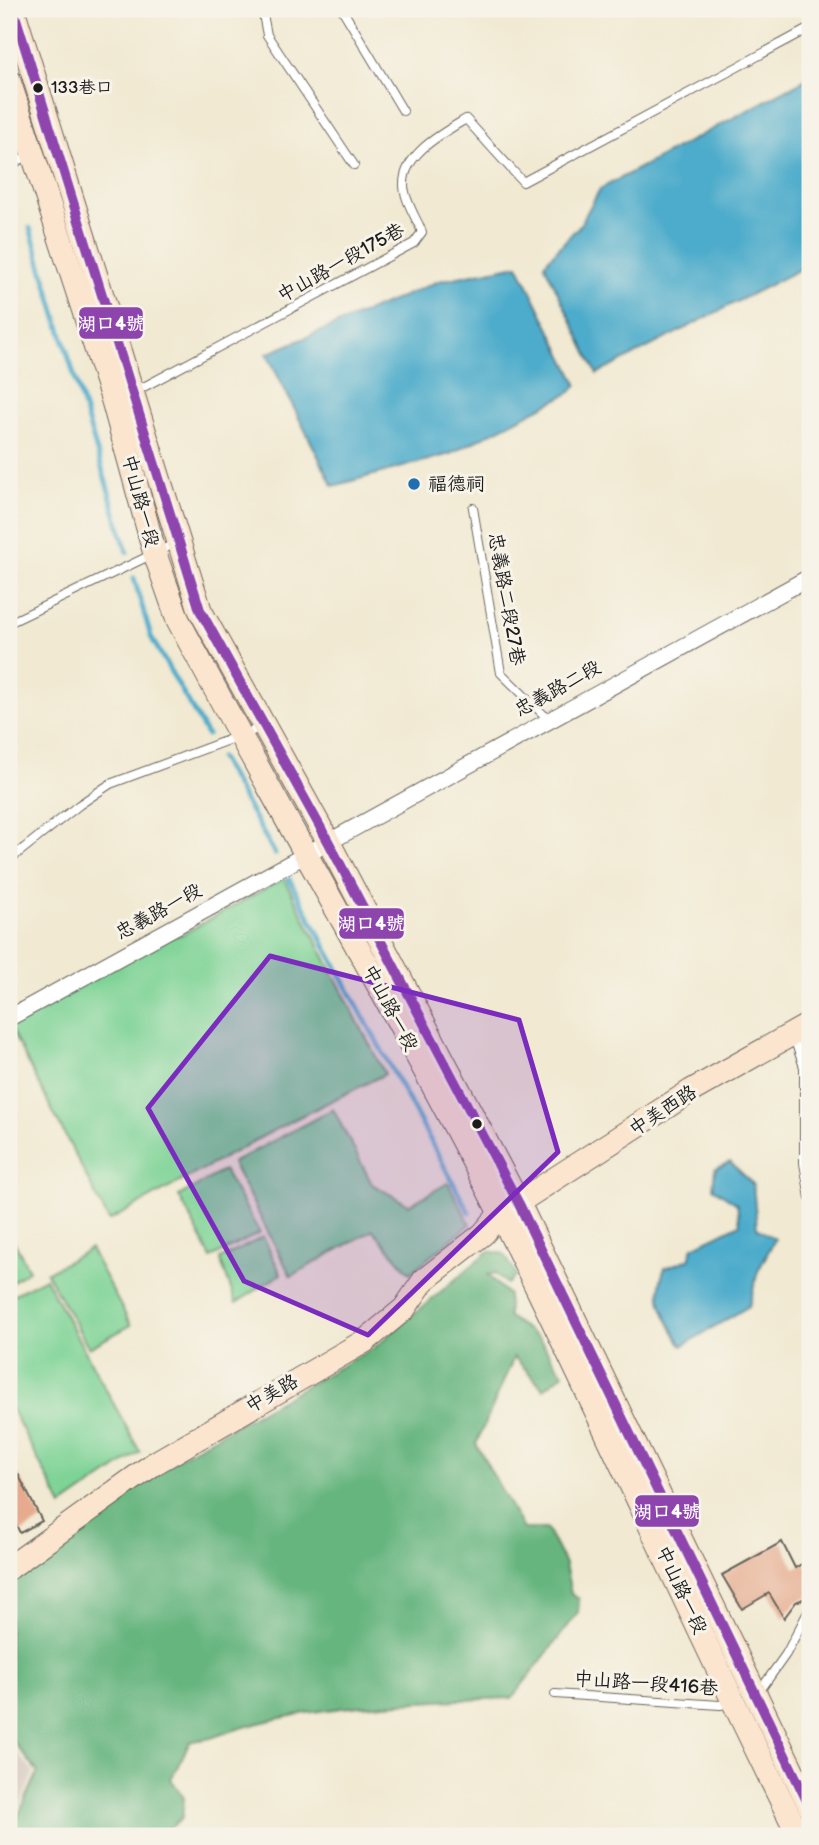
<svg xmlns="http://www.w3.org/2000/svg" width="819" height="1845" viewBox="0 0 819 1845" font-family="'Balsamiq Sans','LXGW WenKai TC',sans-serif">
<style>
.industrial{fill:#cfc0ba}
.green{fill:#7ed396;stroke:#4d7859;stroke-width:2}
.forest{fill:#66b57f;stroke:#41684e;stroke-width:2}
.water{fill:#4daccb;stroke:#346474;stroke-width:2}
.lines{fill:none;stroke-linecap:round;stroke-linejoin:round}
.stream{stroke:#4daccb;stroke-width:5}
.building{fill:#e6ab8e}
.lane-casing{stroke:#67645c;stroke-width:10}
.street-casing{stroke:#67645c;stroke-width:18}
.secondary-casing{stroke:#67645c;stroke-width:25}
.lane{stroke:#fff;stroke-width:8}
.street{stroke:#fff;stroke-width:16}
.secondary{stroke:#fbe5cf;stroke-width:23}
.bus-1-casing{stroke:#f7f3e8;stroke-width:16}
.bus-1{stroke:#8e44ad;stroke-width:10}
.marked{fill:#7b2cbf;fill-opacity:0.2;stroke:#7b2cbf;stroke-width:5;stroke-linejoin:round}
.bus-dot{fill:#1c1c1c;stroke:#f7f3e8;stroke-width:2.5}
.poi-dot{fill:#1f6fb2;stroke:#f7f3e8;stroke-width:2.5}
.labels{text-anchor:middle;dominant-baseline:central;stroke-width:6;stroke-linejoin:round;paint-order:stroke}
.bus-label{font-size:17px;fill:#1c1c1c;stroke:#f7f3e8;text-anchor:start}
.street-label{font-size:19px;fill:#1c1c1c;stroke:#f7f3e8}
.poi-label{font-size:19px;fill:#1c1c1c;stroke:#f7f3e8;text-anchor:start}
.line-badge{stroke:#f7f3e8;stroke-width:2.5}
.badge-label{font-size:19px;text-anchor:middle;font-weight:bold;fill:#fff}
</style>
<rect width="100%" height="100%" fill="#f7f3e8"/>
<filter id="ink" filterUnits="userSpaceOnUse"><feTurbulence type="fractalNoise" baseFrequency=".0143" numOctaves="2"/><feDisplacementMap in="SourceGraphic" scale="14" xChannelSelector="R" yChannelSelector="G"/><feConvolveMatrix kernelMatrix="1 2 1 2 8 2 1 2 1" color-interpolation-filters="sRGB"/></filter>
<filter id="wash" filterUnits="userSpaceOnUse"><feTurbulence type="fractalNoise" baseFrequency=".00686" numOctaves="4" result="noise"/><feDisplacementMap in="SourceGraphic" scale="28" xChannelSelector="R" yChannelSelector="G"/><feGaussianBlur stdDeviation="1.57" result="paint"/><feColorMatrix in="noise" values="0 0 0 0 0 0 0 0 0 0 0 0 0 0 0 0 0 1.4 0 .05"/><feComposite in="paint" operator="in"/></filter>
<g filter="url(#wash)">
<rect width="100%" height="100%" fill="#f1e9d2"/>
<!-- industrial -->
<path class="industrial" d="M 9,1744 L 34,1772 L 9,1830 Z"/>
<!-- green -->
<g class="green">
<path d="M 284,878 L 385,1074 L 287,1123 L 109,1221 L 9,1026 L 139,945 L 183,934 Z"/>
<path d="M 333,1109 L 372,1184 L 409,1205 L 448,1183 L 470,1224 L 410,1273 L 373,1230 L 291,1276 L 232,1163 Z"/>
<path d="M 224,1170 L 260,1233 L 211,1258 L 179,1196 Z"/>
<path d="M 9,1232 L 29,1270 L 9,1284 Z"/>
<path d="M 263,1237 L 281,1274 L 236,1303 L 220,1259 Z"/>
<path d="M 90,1249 L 131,1325 L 89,1348 L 46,1273 Z"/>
<path d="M 45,1278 L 140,1452 L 62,1506 L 9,1404 L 9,1297 Z"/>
</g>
<!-- forest -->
<path class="forest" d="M 489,1251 L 504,1254 L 517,1275 L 507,1284 L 495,1273 L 488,1275 L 508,1295 L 508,1317 L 538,1337 L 563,1374 L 544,1389 L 514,1357 L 476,1444 L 523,1529 L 547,1529 L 565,1564 L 571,1594 L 579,1599 L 578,1613 L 512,1698 C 411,1702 307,1702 211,1738 C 203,1740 197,1739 190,1742 L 171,1779 L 184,1798 L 182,1817 L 162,1836 L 9,1836 L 38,1772 L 9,1737 L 9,1578 L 181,1456 L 375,1347 Z"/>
<!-- water -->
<g class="water">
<path d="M 810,77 L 810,264 L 597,374 L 544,264 L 580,225 L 600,189 Z"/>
<path d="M 518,265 L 577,384 L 571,392 L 450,454 L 333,486 L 267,354 L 439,281 Z"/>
<path d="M 730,1162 L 753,1184 L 757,1228 L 775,1239 L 758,1271 L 749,1306 L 682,1346 C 667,1319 651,1299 665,1268 L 689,1259 L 693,1247 L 740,1224 L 737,1204 L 713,1188 L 715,1169 Z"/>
</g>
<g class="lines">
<!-- stream -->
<g class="stream">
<path d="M 30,228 L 127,552"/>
<path d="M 134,578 L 151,637 L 207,735"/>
<path d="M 220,758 L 275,854"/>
<path d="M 289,879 L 469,1212"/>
</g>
</g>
<g id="blocks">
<!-- building -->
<g class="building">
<path d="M 18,1474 L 42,1521 L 20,1533 L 9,1511 L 9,1478 Z"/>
<path d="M 782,1542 L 795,1568 L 805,1562 L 810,1571 L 810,1596 L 796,1602 L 784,1618 L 769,1593 L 742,1609 L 722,1575 Z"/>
</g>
</g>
</g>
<g filter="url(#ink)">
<use href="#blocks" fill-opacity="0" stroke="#67645c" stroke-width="2"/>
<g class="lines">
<!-- lane casing -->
<g class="lane-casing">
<g id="lane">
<path d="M 262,9 L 267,35 L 354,165"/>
<path d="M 342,9 L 403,111"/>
<path d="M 9,166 L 31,154"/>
<path d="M 136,391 L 414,243 L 422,232 C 417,219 404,200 404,185 C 403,154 443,133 466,119 L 523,182 L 810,28"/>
<path d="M 473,508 L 501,673 L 548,719"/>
<path d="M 9,623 L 176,543"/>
<path d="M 9,860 L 79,805 L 110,784 L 263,727"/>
<path d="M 793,1035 L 804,1067 L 804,1163 L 810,1198"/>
<path d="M 759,1692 L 786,1654 L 810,1608"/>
<path d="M 555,1694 L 720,1705 L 732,1703"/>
</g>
</g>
<!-- street casing -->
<g class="street-casing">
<path id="street" d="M 9,1018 L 810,577"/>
</g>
<!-- secondary casing -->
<g class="secondary-casing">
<g id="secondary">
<path d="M 13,9 L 200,610 L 328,841 L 519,1204 L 810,1807"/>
<path d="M 9,81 L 113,401 L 155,554 L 178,620 C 284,820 399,1015 502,1217 C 605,1422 696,1631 799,1836"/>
<path d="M 9,1568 L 155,1463 L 365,1341 L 404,1309 L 424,1280 L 483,1234 L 500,1214 L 691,1091 L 810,1024"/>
</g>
</g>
<!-- lane -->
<use href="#lane" class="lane"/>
<!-- street -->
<use href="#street" class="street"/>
<!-- secondary -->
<use href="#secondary" class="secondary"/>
<!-- bus-1 casing -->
<g class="bus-1-casing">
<path id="bus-1" d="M 13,9 L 200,610 L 328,841 L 519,1204 L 810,1807"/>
</g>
<!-- bus-1 -->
<use href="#bus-1" class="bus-1"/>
</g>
</g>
<!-- marked area -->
<path class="marked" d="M 270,956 L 519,1020 L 558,1152 L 368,1335 L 244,1281 L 148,1108 Z"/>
<!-- markers -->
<g class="bus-dot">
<circle cx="38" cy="88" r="6"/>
<circle cx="477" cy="1124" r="6"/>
</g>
<circle class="poi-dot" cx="414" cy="484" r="7"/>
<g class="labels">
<!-- bus labels -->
<g class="bus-label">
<text x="51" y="88">133巷口</text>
</g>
<!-- street labels -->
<g class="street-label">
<text transform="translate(341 263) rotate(-29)">中山路一段175巷</text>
<text transform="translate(140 501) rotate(75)">中山路一段</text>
<text transform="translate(506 599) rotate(80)">忠義路二段27巷</text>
<text transform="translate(558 689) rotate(-29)">忠義路二段</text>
<text transform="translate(159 912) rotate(-29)">忠義路一段</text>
<text transform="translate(390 1008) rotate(62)">中山路一段</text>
<text transform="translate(663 1111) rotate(-33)">中美西路</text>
<text transform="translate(272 1394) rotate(-30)">中美路</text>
<text transform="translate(681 1590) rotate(65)">中山路一段</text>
<text transform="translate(646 1684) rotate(4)">中山路一段416巷</text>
</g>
<!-- poi labels -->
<g class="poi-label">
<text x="428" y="484">福德祠</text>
</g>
</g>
<g class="line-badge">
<rect x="78" y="306" width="66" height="34" rx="7" fill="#8e44ad"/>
<rect x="338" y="907" width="67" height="33" rx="7" fill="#8e44ad"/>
<rect x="634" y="1494" width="66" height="34" rx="7" fill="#8e44ad"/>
</g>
<g class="badge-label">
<text x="111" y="330">湖口4號</text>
<text x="371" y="930">湖口4號</text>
<text x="667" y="1518">湖口4號</text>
</g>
<!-- margin -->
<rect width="819" height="1845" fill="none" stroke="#f7f3e8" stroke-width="35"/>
</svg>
